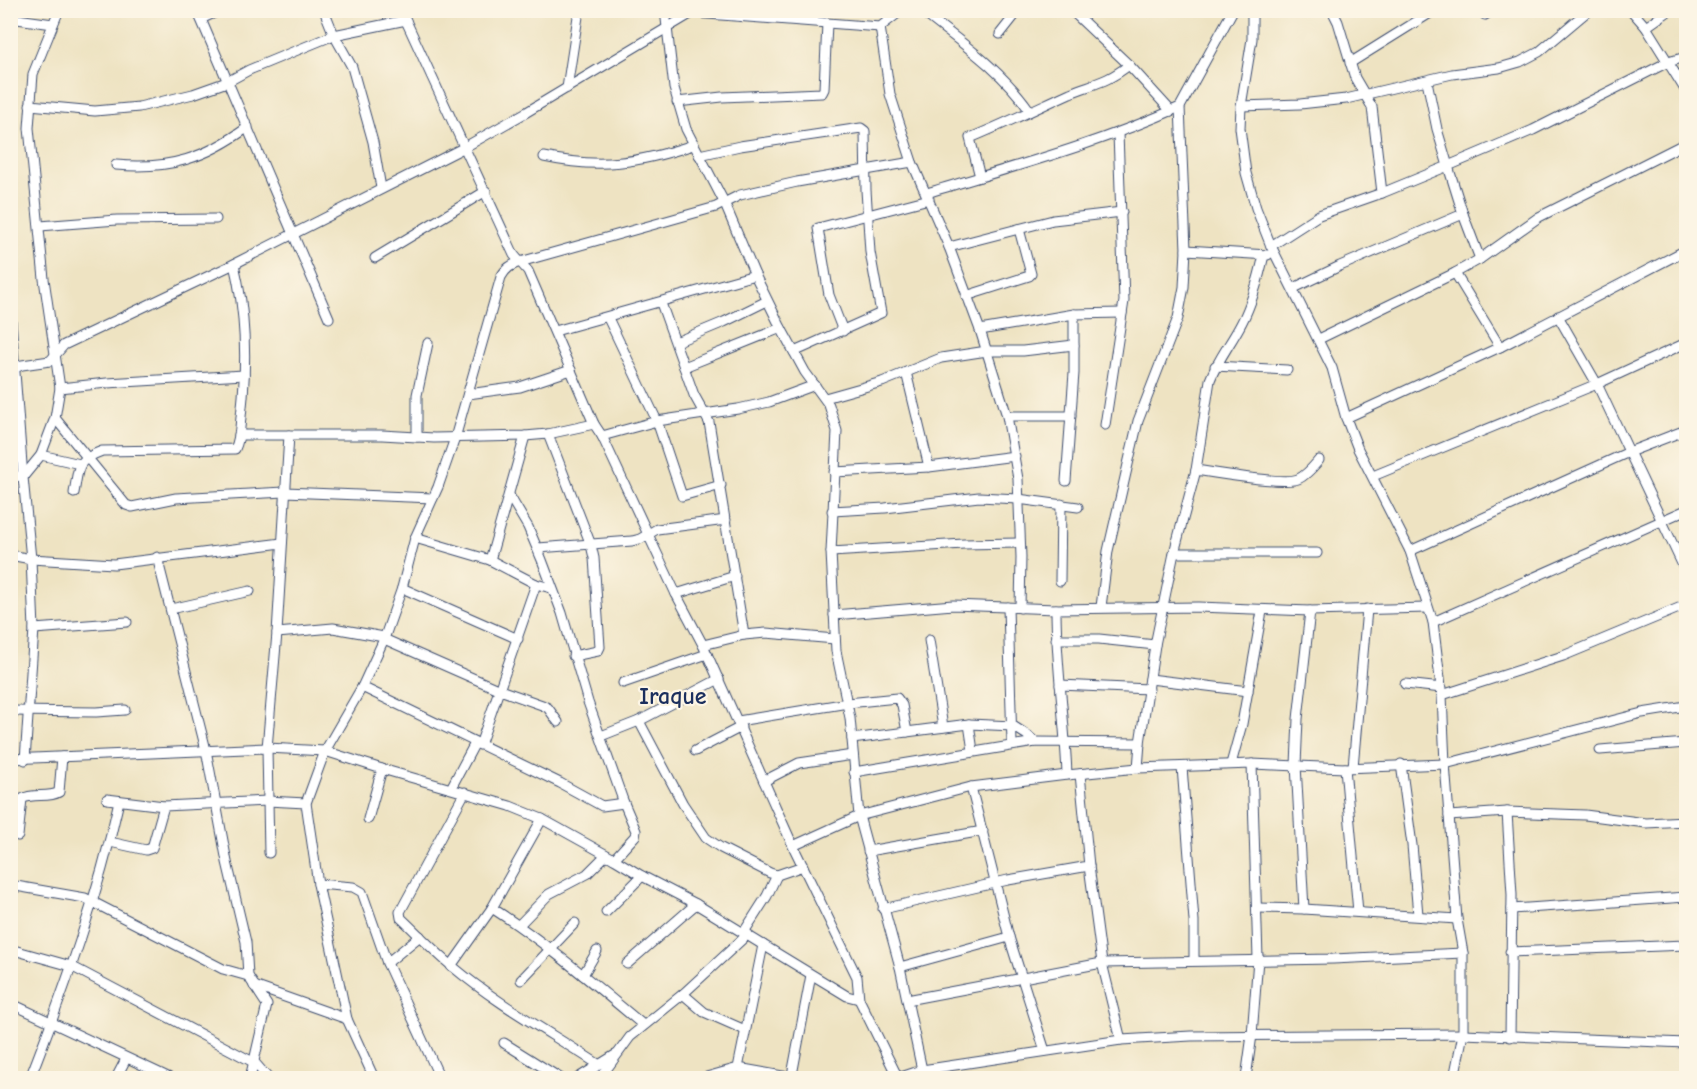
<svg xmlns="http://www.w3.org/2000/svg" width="1697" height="1089" viewBox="0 0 1697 1089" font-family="'Comic Neue',sans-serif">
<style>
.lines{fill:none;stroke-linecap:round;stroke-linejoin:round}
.minor-casing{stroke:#3b4a6d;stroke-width:11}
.minor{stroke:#fff;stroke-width:9}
.labels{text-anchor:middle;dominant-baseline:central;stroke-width:4.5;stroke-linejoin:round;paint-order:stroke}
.district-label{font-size:24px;font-weight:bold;fill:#1b2f5e;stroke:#fcf5e5}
</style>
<rect width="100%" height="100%" fill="#fcf5e5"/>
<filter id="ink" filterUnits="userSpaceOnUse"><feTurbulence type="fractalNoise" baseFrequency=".0167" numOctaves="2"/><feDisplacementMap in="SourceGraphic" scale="12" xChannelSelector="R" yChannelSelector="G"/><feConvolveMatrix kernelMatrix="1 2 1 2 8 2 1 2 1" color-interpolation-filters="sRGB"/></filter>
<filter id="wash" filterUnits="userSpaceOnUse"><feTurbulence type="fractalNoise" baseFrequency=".008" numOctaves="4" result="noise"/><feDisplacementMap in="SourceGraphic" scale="24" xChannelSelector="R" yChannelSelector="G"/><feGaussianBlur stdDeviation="1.35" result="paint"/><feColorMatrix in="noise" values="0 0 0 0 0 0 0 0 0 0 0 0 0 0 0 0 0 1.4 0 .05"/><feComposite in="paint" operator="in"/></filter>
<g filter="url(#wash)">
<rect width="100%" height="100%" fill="#eee3c2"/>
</g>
<g filter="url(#ink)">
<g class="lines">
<!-- minor casing -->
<g class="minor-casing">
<g id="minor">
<path d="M 197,10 L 329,318"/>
<path d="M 324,10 L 334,35 L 352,67 L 373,142 L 381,188"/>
<path d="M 401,10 L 514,255 L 528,271 L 594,424 L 602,436 L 676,594 L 703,645 L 793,846 L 857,977 L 859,999 L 898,1078"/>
<path d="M 665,10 L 674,88 L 686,129 L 724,202 L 755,275 L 781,328 L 805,372 L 829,405 L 837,431 L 831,552 L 836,651 L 850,718 L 859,816 L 900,967 L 922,1070"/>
<path d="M 920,10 C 959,41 1002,70 1030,111"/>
<path d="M 1071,10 L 1129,65 L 1171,111"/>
<path d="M 1252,10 L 1252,39 L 1241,106 L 1240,128 L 1246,173 L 1256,208 L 1271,246 L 1332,368 L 1346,418 L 1358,449 L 1410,551 L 1433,622 L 1442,695 L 1445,764 L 1457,919 L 1463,953 L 1463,1034 L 1454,1078"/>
<path d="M 1332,10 L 1338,22 L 1355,78 L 1372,107 L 1382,193"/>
<path d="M 1631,10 L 1646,27 L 1686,91"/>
<path d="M 694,13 L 880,27 L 902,10"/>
<path d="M 1485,15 L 1493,10"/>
<path d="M 10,18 L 53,24"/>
<path d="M 201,19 L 221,10"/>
<path d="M 880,27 L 890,94 L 912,162 L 949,247 L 980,330 L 1007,416 L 1018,479 L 1021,557 L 1020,608"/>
<path d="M 1646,27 L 1670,10"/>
<path d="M 1000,34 L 1019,10"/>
<path d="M 1350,63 L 1435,10"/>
<path d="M 567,88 L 579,10"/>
<path d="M 677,102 L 722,97 L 822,93 L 824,89 L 827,23"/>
<path d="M 30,105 L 95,111 L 139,107 L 193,94 L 227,82 L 249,70 L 334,35 L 406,20"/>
<path d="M 1241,106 L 1300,104 L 1346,99 L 1452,74 L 1499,68 L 1520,62 L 1539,52 L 1589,10"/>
<path d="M 699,155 L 740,146 L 861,128 L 865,131 L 866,190 L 870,252 L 881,313 L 794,352"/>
<path d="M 544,157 C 600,169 639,163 693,145"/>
<path d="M 116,165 C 169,170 206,158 248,127"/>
<path d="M 980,177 L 970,138 C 1004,124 1037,108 1070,93 C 1095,83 1106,83 1129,65"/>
<path d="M 927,193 C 1012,167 1098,144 1180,107"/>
<path d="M 40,226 L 117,220 L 216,219"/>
<path d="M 1271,246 L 1319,215 L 1382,193 L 1448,166 L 1437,129 L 1427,81"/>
<path d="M 949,247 L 1053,220 L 1122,212"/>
<path d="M 1186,250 L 1268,255"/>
<path d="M 375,258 L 486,191"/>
<path d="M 1480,259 L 1463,214 L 1448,166 L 1533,130 L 1668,62 L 1686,57"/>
<path d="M 1455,273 L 1500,347"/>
<path d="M 1294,288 L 1340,266 L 1463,214"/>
<path d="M 966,296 L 1029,276 L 1031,274 L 1019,229"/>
<path d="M 661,303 L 694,395 L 709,422 L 744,635"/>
<path d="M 10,307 L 23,477 L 31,559 L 34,629 L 25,760"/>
<path d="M 1558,316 L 1597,384 L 1686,572"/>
<path d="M 608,318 L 657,421 L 682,496 L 721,485"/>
<path d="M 980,330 L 1074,314 L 1122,313"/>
<path d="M 555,331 L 755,275"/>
<path d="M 843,331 L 829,295 L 818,228 L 929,199"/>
<path d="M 1319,339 L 1455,273 L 1480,259 L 1539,217 L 1686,143"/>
<path d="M 676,342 L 724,322 L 767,301"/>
<path d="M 1215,366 L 1287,370"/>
<path d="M 684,367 L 781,328"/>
<path d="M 10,370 L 22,365 L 50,361 L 64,345 L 234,264 L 465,147 L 525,113 L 697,10"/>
<path d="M 906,372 L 929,467"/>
<path d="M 60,388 L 107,383 L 244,375"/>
<path d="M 468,394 L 520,387 L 571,370"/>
<path d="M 825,398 L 882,382 L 941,358 L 987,351 L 1023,351 L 1074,345"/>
<path d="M 1007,416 L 1071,416"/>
<path d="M 55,418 L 126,505 L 132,507 L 176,498 L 285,492 L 433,498"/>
<path d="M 1346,418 L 1500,347 L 1686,250"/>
<path d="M 1105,425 L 1124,301 L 1118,133"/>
<path d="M 548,434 L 591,545 L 594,558 L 600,647 L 598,651 L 573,656"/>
<path d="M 239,435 L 382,435 L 434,438 L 525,436 L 548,434 L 594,424"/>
<path d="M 602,436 L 657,421 L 738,409 L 769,402 L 815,385"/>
<path d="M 417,437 L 417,395 L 428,343"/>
<path d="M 41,455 L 80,464"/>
<path d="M 1196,470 C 1215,473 1284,485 1298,479 C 1307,475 1313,467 1319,460"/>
<path d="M 834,472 L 929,467 L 1015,456"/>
<path d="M 10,475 L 23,477 L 41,455 L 55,418 L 60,388 L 44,279 L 29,128 L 33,74 L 59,10"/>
<path d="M 1373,476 L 1597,384 L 1686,343"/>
<path d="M 1066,481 L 1074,373 L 1074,314"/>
<path d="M 74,493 C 79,467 75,461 102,451 L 235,449 C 240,439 240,427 241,417 C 247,366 246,313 234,264"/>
<path d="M 509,495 L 528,527 L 542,560 L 562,613 L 588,702 L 624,803 L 636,831 L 635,836 L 614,859"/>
<path d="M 832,511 L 885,508 L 979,497 L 1018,499 L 1078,507"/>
<path d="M 415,538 L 490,560 L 536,584 L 551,588"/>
<path d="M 538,548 L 632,541 L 640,539 L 657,529 L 726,520"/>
<path d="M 1410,551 L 1629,452 L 1686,430"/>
<path d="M 831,552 L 964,544 L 1019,543"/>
<path d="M 1174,553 L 1317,553"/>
<path d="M 10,555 L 31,559 L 114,564 L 282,543"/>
<path d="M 157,557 L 206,750 L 227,862 L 246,942 L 248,976 L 267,1005 L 250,1078"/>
<path d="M 490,560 L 525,436"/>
<path d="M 1060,581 L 1061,504"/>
<path d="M 402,588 L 518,639"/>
<path d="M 676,594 L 735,576"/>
<path d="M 1008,607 L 1012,744"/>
<path d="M 1101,607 L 1108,551 L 1138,421 L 1178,318 L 1184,287 L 1186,250 L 1180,107 L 1233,10"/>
<path d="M 171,609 L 250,591"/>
<path d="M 1056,609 C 1056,665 1065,719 1067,775"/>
<path d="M 834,615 L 953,605 L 1056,609 L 1198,607 L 1310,611 L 1427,608"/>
<path d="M 1433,622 L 1686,510"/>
<path d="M 34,629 L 127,622"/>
<path d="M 277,633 L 333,628 L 384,637"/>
<path d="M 384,639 L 500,690 L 542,705 L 548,708 L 558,722"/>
<path d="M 1056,639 L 1099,639 L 1155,645"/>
<path d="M 929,640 L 943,727"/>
<path d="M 703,645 L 744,635 L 766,633 L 835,639"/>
<path d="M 1150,679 L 1248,691"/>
<path d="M 623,683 L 707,654"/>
<path d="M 1405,684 L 1442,688"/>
<path d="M 1060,685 L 1149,689"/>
<path d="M 362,687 L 560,783 L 602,806 L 624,803"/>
<path d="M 1442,695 L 1563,656 L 1686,605"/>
<path d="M 10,711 L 96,712 L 125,710"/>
<path d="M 639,721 L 683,804 L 706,838 L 721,848 L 770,873 L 777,875 L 803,866"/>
<path d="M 738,721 L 848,703 L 897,698 L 902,705 L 907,732"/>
<path d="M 969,724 L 973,751"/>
<path d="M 601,736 L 639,721 L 719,679"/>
<path d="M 852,739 L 969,724 L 1013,726 L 1027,735 L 1035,742"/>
<path d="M 480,745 L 536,584"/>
<path d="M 1600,750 L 1686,743"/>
<path d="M 695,751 L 741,727"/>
<path d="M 10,759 L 267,748 L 325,751 L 382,769 L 510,806 L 542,819 L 614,859 L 642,876 L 696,904 L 847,996 L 859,999"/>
<path d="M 1231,764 L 1242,724 L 1262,611"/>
<path d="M 1401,764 L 1412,845 L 1418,915"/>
<path d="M 1182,767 L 1194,921 L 1194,960"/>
<path d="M 1353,767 L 1367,609"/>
<path d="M 1138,768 L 1140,743 L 1155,645 L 1174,553 L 1196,470 L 1210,380 C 1218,359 1232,342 1242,322 C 1253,301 1259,277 1264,255"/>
<path d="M 1345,768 L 1358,912"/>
<path d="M 854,772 L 1035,742 L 1140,743"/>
<path d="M 1080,774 L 1089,866 L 1102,963 L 1121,1040"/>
<path d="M 764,781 L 799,763 L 853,755"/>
<path d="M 971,787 L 1009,937 L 1045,1051"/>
<path d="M 451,788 L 475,743"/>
<path d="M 465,792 L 400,912 L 401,918 C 418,934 434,951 452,966 C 497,1004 549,1032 598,1064"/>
<path d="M 107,799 L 164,806 L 267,801 L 306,803"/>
<path d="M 1507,812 L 1512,895 L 1510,1037"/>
<path d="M 1449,816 L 1507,812 L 1585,815 L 1646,823 L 1686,821"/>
<path d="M 368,819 L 382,769"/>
<path d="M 18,836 L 22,799 C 33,792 48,799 59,792 L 62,757"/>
<path d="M 110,842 L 146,850 L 152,848 L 164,806"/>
<path d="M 793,846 L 859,816 L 971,787 L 1067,775 L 1138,768 L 1252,764 L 1345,768 L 1445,764 L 1642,713 L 1686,706"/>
<path d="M 868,851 L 983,831"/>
<path d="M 269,853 L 267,748 L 277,633 L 289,435"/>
<path d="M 318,884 L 353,887 L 362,892 L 387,963 L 440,1078"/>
<path d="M 10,885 L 85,898 L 223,969 L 248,976"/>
<path d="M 492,908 C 545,942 594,984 643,1025"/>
<path d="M 1258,908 L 1304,909 L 1457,919"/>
<path d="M 883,909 L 1008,880 L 1089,866"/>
<path d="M 1304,909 L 1296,765 L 1298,719 L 1310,611"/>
<path d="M 1512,909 L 1686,897"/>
<path d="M 606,912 L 642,876"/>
<path d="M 519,925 L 549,894 L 587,874 L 606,855"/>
<path d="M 744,932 L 767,896 L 777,875"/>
<path d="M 10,949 L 71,966 L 255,1063 L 268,1078"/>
<path d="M 1510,952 L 1686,945"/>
<path d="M 387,963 L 420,936"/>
<path d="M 627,964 L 696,904"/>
<path d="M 451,966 L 492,908 L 542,819"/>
<path d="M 900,967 L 1009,937"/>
<path d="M 583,975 L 597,951"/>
<path d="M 521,980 L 575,923"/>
<path d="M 254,986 L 347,1019"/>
<path d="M 683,994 L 704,1012 L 745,1030"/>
<path d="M 907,1000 L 1102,963 L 1333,959 L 1463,953"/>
<path d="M 10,1003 L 170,1078"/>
<path d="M 504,1043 L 560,1078"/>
<path d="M 738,1068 L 788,1077 L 792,1075 L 811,975"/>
<path d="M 30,1078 C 65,988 98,896 119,801"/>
<path d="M 116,1078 L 126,1059"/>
<path d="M 374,1078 L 347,1019 L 318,884 L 306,803 L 325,751 L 362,687 L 384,639 L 402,588 L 415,538 L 438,487 L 455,438 L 501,277 C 506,268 511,265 520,262 L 716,207 L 740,195 L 797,182 L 912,162"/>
<path d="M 578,1078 L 615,1055"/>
<path d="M 600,1078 L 630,1037 L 683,994 L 748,934"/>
<path d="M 703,1078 L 738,1068 L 763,945"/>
<path d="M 898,1078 L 922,1070 L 1121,1040 L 1191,1036 L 1463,1034 L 1686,1043"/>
<path d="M 1246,1078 L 1252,1035 L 1258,959 L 1252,764"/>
</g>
</g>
<!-- minor -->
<use href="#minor" class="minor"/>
</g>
</g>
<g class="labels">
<!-- district labels -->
<g class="district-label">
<text x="673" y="696">Iraque</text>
</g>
</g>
<!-- margin -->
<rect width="1697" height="1089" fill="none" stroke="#fcf5e5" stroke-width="36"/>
</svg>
